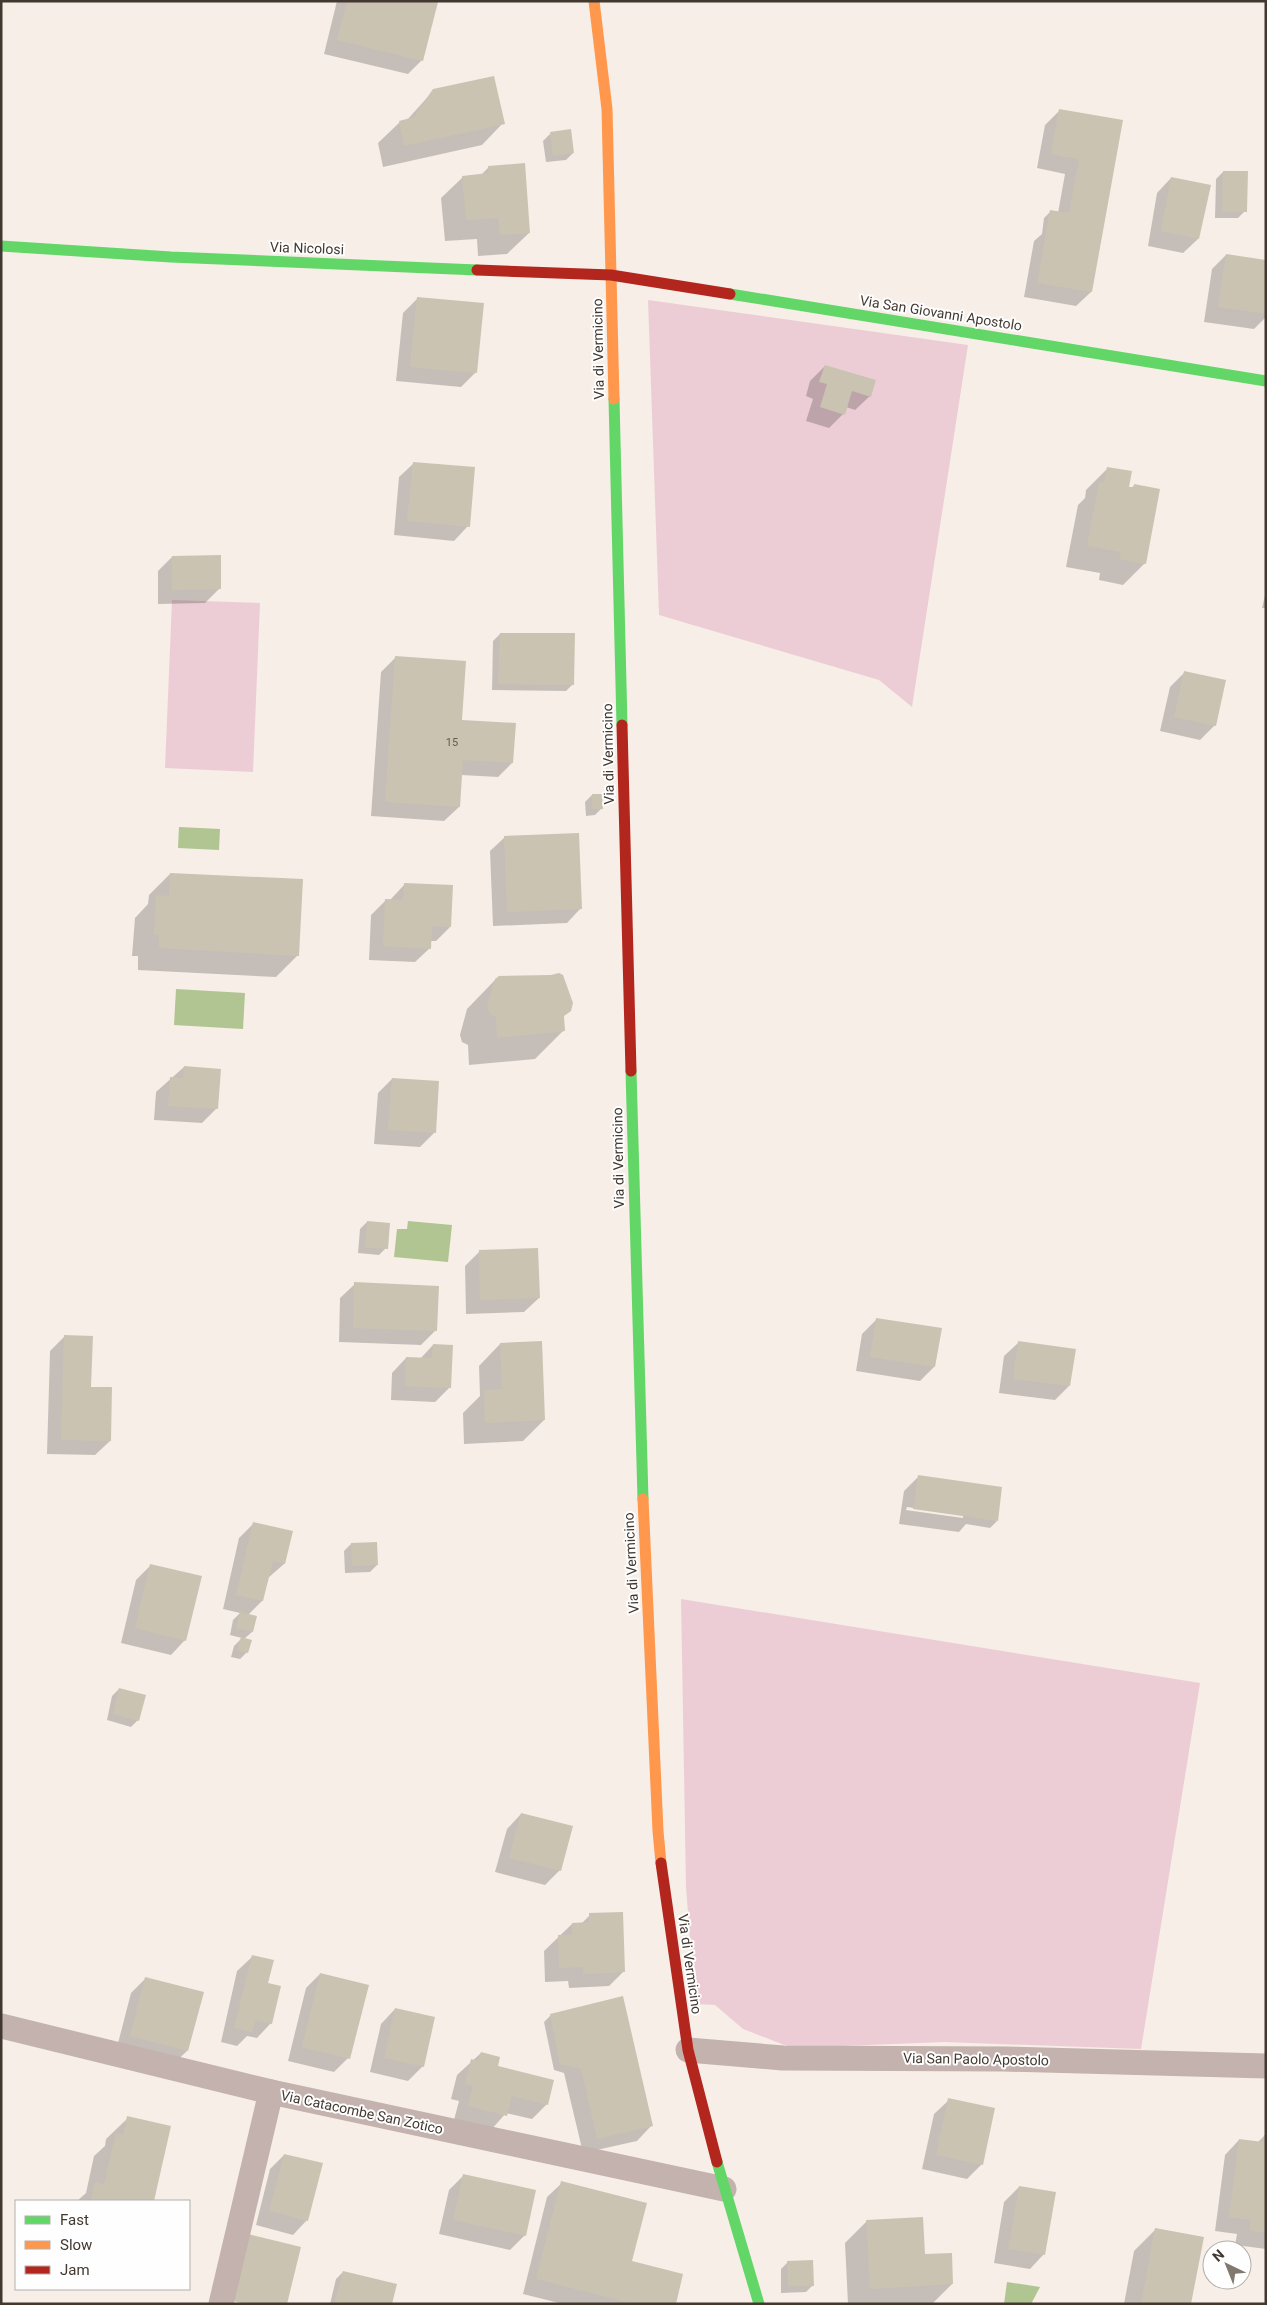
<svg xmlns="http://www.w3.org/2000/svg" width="1267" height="2305" viewBox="0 0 1267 2305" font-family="Roboto,sans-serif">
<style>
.green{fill:#edcdd5}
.water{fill:#b0c591}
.shadow{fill:#0003;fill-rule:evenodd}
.building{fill:#cbc3b1}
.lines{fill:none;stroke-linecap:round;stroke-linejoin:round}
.street{stroke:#c3b2ae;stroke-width:25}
.fast{stroke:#63d668;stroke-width:11}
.slow{stroke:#ff974d;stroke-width:11}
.jam{stroke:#b3261e;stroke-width:11}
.labels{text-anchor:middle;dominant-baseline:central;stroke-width:4;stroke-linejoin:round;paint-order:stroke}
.number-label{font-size:11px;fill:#645b50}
.street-label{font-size:14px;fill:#423830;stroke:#fefefe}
</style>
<rect width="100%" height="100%" fill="#f7eee7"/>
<!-- green -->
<g class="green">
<path d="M 648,300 L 968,345 L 912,707 L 879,680 L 659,615 Z"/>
<path d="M 172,600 L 260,603 L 253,772 L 165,768 Z"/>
<path d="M 681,1599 L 1200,1683 L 1141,2049 L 944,2042 L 792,2048 L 743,2029 L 715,2005 L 695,2004 L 686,1887 Z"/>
</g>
<!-- water -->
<g class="water">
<path d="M 179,827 L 220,829 L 219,850 L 178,848 Z"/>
<path d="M 176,989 L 245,993 L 243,1029 L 174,1025 Z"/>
<path d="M 408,1221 L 452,1225 L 448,1262 L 394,1257 L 397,1229 L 407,1229 Z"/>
<path d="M 1007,2282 L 1040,2287 L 1031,2304 L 1004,2304 Z"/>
</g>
<!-- shadow -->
<g class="shadow">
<path d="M 337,1 L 436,3 L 422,60 L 408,74 L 324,54 Z"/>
<path d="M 434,90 L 503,123 L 482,145 L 383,167 L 378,143 L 400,122 L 407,120 Z"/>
<path d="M 1060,110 L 1121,121 L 1091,292 L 1076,306 L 1024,297 L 1034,241 L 1042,234 L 1044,218 L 1051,211 L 1058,213 L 1065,174 L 1037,168 L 1045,125 Z"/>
<path d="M 550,134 L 573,153 L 566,160 L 546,162 L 543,141 Z"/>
<path d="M 489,167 L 529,233 L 507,254 L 478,256 L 477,239 L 445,241 L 441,198 L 463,177 L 481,175 Z"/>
<path d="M 1223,172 L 1245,211 L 1238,218 L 1215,218 L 1216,179 Z"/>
<path d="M 1171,178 L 1198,239 L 1183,253 L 1148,246 L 1157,193 Z"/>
<path d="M 1226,255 L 1266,261 L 1266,317 L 1254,329 L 1204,322 L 1212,269 Z"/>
<path d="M 418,298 L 476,372 L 461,387 L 396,381 L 403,313 Z"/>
<path d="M 825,366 L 870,396 L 855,410 L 846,407 L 843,414 L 829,428 L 806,421 L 813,399 L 806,396 L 810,381 Z"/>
<path d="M 414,463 L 468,526 L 454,541 L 394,535 L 399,477 Z"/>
<path d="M 1108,468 L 1128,488 L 1132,488 L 1134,485 L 1145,563 L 1123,585 L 1099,580 L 1100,573 L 1066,567 L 1078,505 L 1085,498 L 1086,490 Z"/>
<path d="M 172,557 L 220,588 L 205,603 L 158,604 L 158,571 Z"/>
<path d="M 1266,591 L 1266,608 L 1262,608 Z"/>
<path d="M 500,634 L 573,684 L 566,691 L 492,690 L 493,641 Z"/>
<path d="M 395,658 L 461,721 L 512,763 L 498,777 L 461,775 L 459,807 L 444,821 L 371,816 L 381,672 Z"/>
<path d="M 1185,672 L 1215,725 L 1200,740 L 1160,731 L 1170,687 Z"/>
<path d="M 592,795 L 602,808 L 595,815 L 586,816 L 585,802 Z"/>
<path d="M 505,837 L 581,908 L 567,923 L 493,926 L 490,851 Z"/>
<path d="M 170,874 L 298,955 L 276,977 L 138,970 L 138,956 L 132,956 L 135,918 L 148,904 L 149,895 Z"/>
<path d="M 405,884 L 450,927 L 436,941 L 430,941 L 430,948 L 415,962 L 369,960 L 371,915 L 386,900 L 390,900 Z"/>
<path d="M 495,980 L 563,1017 L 563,1031 L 535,1059 L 469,1065 L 468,1045 L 462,1042 L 460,1035 L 467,1009 Z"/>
<path d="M 184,1067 L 217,1108 L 202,1123 L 154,1120 L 156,1092 Z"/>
<path d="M 392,1079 L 434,1133 L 420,1147 L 374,1144 L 378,1093 Z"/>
<path d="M 367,1222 L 386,1248 L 379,1255 L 358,1253 L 360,1229 Z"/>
<path d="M 480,1251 L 539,1298 L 524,1312 L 466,1314 L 465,1266 Z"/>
<path d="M 355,1284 L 436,1330 L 421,1345 L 339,1342 L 340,1298 Z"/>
<path d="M 877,1319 L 934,1367 L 920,1381 L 856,1371 L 862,1334 Z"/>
<path d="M 65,1336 L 90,1388 L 110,1441 L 95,1455 L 47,1454 L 50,1351 Z"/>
<path d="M 1019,1342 L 1069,1386 L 1055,1400 L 999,1393 L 1004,1356 Z"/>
<path d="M 500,1344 L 544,1420 L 523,1441 L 464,1444 L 463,1413 L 480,1396 L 479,1366 Z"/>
<path d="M 433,1345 L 450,1387 L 435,1402 L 391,1400 L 392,1373 L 406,1358 L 420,1359 Z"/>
<path d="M 919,1476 L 997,1521 L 990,1528 L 966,1524 L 959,1532 L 899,1524 L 904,1491 ZM 907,1507 L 963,1515 L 963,1518 L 906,1510 Z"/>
<path d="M 254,1523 L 284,1564 L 268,1578 L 262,1601 L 248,1615 L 252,1632 L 244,1639 L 247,1652 L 240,1659 L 231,1657 L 234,1646 L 242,1638 L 230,1635 L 233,1620 L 240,1613 L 223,1609 L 239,1538 Z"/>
<path d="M 351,1544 L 377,1565 L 370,1572 L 345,1573 L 344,1551 Z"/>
<path d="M 151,1565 L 185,1640 L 171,1655 L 121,1643 L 136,1580 Z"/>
<path d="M 119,1689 L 138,1720 L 131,1727 L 107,1720 L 112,1696 Z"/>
<path d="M 521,1814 L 560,1870 L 545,1885 L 495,1872 L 507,1829 Z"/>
<path d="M 590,1915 L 624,1971 L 609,1986 L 569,1988 L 568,1981 L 545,1982 L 544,1951 L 572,1924 L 581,1924 Z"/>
<path d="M 252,1957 L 267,1984 L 271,2023 L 257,2038 L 247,2036 L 237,2046 L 221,2042 L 237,1971 Z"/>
<path d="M 320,1974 L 348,2058 L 334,2072 L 288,2061 L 306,1988 Z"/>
<path d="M 146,1978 L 187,2051 L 172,2065 L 116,2051 L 131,1993 Z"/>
<path d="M 395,2009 L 423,2066 L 408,2081 L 370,2072 L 381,2024 Z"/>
<path d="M 551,2015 L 651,2126 L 637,2141 L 583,2153 L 564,2073 L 554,2070 L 544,2022 Z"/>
<path d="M 481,2053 L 496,2066 L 553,2081 L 546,2105 L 532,2119 L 506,2113 L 491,2130 L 454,2120 L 459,2101 L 451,2099 L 457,2075 Z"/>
<path d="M 949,2100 L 982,2164 L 967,2179 L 922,2169 L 934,2114 Z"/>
<path d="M 128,2118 L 170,2127 L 153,2201 L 77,2201 L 86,2193 L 94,2156 L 105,2146 L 106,2139 Z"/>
<path d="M 1264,2136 L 1266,2136 L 1266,2249 L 1235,2245 L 1237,2234 L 1215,2231 L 1225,2155 L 1239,2140 L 1257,2143 Z"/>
<path d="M 284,2155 L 307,2220 L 293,2235 L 256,2225 L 270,2169 Z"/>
<path d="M 463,2176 L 525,2235 L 510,2250 L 439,2234 L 449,2190 Z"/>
<path d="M 562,2183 L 630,2262 L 674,2304 L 563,2304 L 523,2294 L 547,2197 Z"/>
<path d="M 1019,2187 L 1044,2254 L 1030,2269 L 994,2263 L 1004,2202 Z"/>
<path d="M 867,2221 L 924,2255 L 952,2284 L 932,2304 L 848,2304 L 845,2243 Z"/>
<path d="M 1156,2229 L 1190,2304 L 1124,2304 L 1134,2251 Z"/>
<path d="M 788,2262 L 813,2285 L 806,2292 L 781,2293 L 781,2269 Z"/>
<path d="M 343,2272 L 391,2304 L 330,2304 L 336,2279 Z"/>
</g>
<!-- building -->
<g class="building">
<path d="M 347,1 L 438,2 L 423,61 L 337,40 Z"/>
<path d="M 494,76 L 505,124 L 404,146 L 399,121 L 414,117 L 433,89 Z"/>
<path d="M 1059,109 L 1123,120 L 1092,292 L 1037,283 L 1050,210 L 1069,213 L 1079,159 L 1051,154 Z"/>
<path d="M 571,129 L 574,153 L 553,156 L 550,132 Z"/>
<path d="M 525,163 L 530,233 L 500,235 L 498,218 L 466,220 L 462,176 L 489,173 L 488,166 Z"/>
<path d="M 1223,171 L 1248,171 L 1247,212 L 1222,212 Z"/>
<path d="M 1171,177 L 1211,185 L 1199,239 L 1161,231 Z"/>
<path d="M 1226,254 L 1266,260 L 1266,314 L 1218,307 Z"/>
<path d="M 417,297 L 484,303 L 477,373 L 410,367 Z"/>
<path d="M 825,365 L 876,380 L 871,397 L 852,391 L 845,415 L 820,407 L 827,384 L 819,382 Z"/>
<path d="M 413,462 L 475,467 L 470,527 L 407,521 Z"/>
<path d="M 1107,467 L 1132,471 L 1129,487 L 1134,487 L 1134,484 L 1160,489 L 1146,564 L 1120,559 L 1121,552 L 1087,546 L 1099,482 L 1104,483 Z"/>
<path d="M 221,555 L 221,589 L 172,590 L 172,556 Z"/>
<path d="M 500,633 L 575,633 L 574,685 L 498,684 Z"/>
<path d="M 395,656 L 466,661 L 462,720 L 516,723 L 513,763 L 463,760 L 460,807 L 385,802 Z"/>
<path d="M 1184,671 L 1226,680 L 1216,726 L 1174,717 Z"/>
<path d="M 592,794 L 602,794 L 603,809 L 592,809 Z"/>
<path d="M 579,833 L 582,909 L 507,912 L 504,836 Z"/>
<path d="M 170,873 L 303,879 L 299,956 L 159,948 L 159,935 L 154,935 L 156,895 L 169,896 Z"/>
<path d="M 404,883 L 453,885 L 451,927 L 432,926 L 431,949 L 383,946 L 385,899 L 403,900 Z"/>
<path d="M 559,973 L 563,975 L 573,1003 L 571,1011 L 564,1016 L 565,1031 L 497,1038 L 496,1017 L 490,1014 L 487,1006 L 495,979 L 499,976 L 551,975 Z"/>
<path d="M 184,1066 L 221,1069 L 218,1109 L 168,1106 L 170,1077 L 183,1078 Z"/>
<path d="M 392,1078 L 439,1081 L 436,1133 L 388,1130 Z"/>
<path d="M 367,1221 L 390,1223 L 388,1249 L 365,1247 Z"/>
<path d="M 538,1248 L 540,1298 L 480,1300 L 479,1250 Z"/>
<path d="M 354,1282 L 439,1286 L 437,1331 L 353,1328 Z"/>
<path d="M 876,1318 L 942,1328 L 935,1367 L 870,1357 Z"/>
<path d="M 64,1335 L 93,1336 L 91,1387 L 112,1387 L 111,1441 L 61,1440 Z"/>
<path d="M 542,1341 L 545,1420 L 485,1423 L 484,1390 L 502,1389 L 500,1343 Z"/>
<path d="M 1018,1341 L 1076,1349 L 1070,1386 L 1013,1379 Z"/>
<path d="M 433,1344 L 453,1345 L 451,1388 L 405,1386 L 406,1357 L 432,1358 Z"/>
<path d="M 918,1475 L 1002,1487 L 998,1521 L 913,1509 Z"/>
<path d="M 253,1522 L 293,1531 L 285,1564 L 273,1561 L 263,1601 L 236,1595 Z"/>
<path d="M 377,1542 L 378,1565 L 352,1566 L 351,1543 Z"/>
<path d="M 150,1564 L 202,1576 L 186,1641 L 135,1628 Z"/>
<path d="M 240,1612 L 257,1616 L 253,1632 L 236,1628 Z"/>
<path d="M 241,1637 L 252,1640 L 248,1653 L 237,1650 Z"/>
<path d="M 119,1688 L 146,1695 L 139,1721 L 113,1714 Z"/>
<path d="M 521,1813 L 573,1826 L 561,1871 L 509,1858 Z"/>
<path d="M 623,1912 L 625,1972 L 583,1974 L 583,1967 L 559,1968 L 558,1935 L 572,1935 L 572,1923 L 589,1922 L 589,1913 Z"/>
<path d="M 252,1955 L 274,1960 L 268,1983 L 281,1986 L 272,2024 L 256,2020 L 252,2032 L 234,2028 Z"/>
<path d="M 320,1973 L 369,1985 L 350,2059 L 302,2047 Z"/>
<path d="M 145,1977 L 204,1992 L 188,2051 L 130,2036 Z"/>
<path d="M 623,1996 L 653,2126 L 597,2139 L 581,2069 L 560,2064 L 550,2014 Z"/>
<path d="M 395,2008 L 435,2017 L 424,2067 L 384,2058 Z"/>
<path d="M 481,2052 L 500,2057 L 498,2066 L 554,2080 L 548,2105 L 512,2096 L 507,2116 L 468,2106 L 473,2086 L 465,2084 L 471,2059 L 478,2061 Z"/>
<path d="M 948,2098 L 995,2108 L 983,2165 L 936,2155 Z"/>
<path d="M 127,2116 L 171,2126 L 154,2201 L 91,2200 L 95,2182 L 104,2184 L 116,2133 L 123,2135 Z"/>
<path d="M 1264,2135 L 1266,2135 L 1266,2233 L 1249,2230 L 1251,2220 L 1229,2217 L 1239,2139 L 1263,2142 Z"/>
<path d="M 284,2154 L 323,2163 L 308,2221 L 269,2211 Z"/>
<path d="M 463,2174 L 536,2190 L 526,2236 L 453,2220 Z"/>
<path d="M 561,2181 L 647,2203 L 632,2261 L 683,2274 L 676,2304 L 634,2304 L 536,2279 Z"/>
<path d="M 1019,2186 L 1056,2192 L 1045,2255 L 1008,2249 Z"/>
<path d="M 923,2217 L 925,2254 L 952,2253 L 953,2284 L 870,2289 L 866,2220 Z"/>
<path d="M 1155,2228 L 1204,2237 L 1191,2304 L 1141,2304 Z"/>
<path d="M 248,2234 L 301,2247 L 287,2304 L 244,2304 L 230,2300 Z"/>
<path d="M 813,2260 L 814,2286 L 788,2286 L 787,2261 Z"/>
<path d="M 343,2271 L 397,2284 L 392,2304 L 334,2304 Z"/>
</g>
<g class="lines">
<!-- street -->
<g class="street">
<path d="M 1,2026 L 271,2092 L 724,2189"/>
<path d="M 688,2050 L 783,2058 L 1004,2059 L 1266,2066"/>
<path d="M 221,2304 L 271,2092"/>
</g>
<!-- fast -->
<g class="fast">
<path d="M 1,246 L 171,257 L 477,270"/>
<path d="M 730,294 L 1266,381"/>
<path d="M 614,399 L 622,725"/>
<path d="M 631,1071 L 643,1499"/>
<path d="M 717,2162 L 759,2304"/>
</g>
<!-- slow -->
<g class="slow">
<path d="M 594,1 L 607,109 L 614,399"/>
<path d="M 643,1499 L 658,1831 L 661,1863"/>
</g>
<!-- jam -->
<g class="jam">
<path d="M 477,270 L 611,275 L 730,294"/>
<path d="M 622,725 L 631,1071"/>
<path d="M 661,1863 L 688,2050 L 717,2162"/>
</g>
</g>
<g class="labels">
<!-- number labels -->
<g class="number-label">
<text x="452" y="742">15</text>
</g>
<!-- street labels -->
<g class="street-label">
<text transform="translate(307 248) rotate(2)">Via Nicolosi</text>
<text transform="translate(941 313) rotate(9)">Via San Giovanni Apostolo</text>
<text transform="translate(598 349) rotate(-91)">Via di Vermicino</text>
<text transform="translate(608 754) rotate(-91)">Via di Vermicino</text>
<text transform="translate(618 1158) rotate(-91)">Via di Vermicino</text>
<text transform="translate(631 1563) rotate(-93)">Via di Vermicino</text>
<text transform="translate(690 1964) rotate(82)">Via di Vermicino</text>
<text transform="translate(976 2059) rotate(1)">Via San Paolo Apostolo</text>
<text transform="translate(362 2112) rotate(12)">Via Catacombe San Zotico</text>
</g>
</g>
<!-- border -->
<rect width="1267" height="2305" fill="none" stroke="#423830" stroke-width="5"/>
<!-- legend -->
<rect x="15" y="2200" width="175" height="90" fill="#fefefe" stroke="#b3afac"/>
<rect x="25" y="2216" width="25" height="8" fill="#63d668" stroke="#b3afac"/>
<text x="60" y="2225" font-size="15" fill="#423830">Fast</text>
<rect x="25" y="2241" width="25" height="8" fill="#ff974d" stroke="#b3afac"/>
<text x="60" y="2250" font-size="15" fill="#423830">Slow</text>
<rect x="25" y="2266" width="25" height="8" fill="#b3261e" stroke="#b3afac"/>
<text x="60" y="2275" font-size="15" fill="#423830">Jam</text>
<!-- north arrow -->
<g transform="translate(1227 2265) rotate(317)"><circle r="24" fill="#fefefe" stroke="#b3afac"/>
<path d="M0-4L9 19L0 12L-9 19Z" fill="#817870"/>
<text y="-8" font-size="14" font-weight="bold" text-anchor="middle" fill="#423830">N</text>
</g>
</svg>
